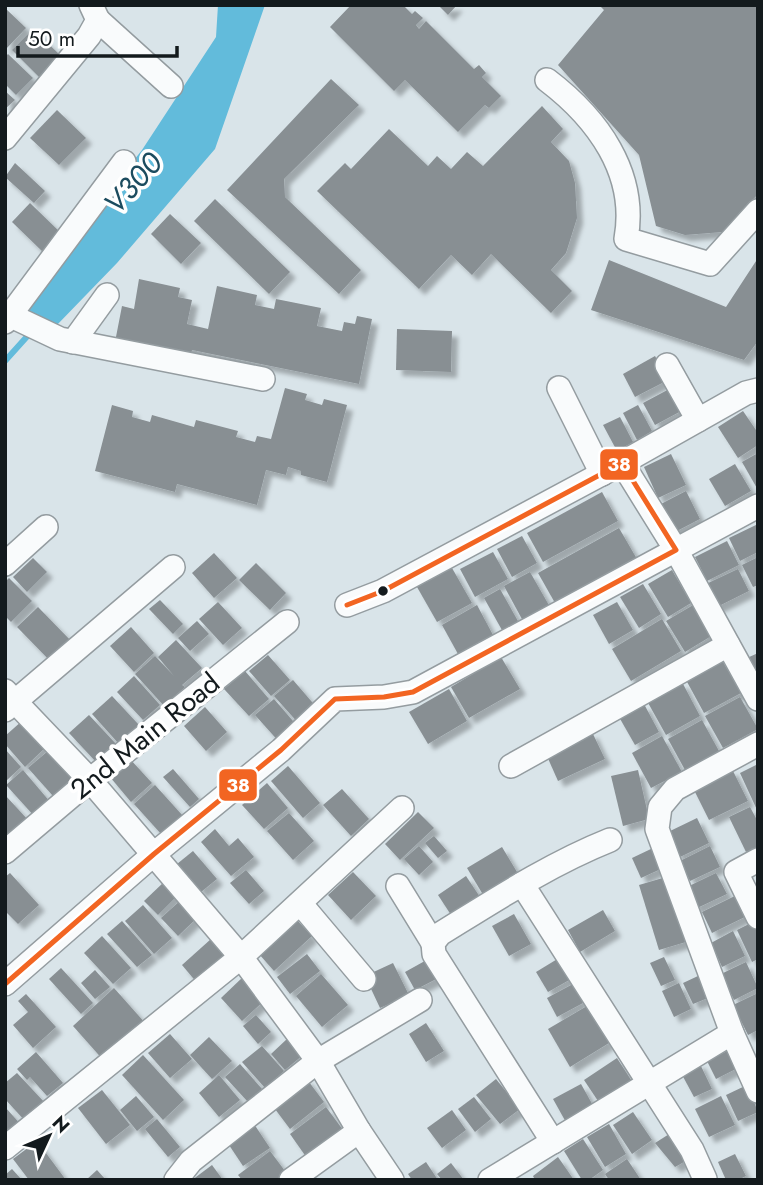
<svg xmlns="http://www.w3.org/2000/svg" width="763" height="1185" viewBox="0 0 763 1185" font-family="Jost,sans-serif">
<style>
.water{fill:#62bbdb}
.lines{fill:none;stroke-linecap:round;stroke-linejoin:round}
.stream{stroke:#62bbdb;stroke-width:6}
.building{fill:#888f93;filter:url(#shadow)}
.minor-casing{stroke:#949ca0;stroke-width:26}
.minor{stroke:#f9fbfc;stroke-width:23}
.bus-1-casing{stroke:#fff;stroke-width:10}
.bus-1{stroke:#f26522;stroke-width:5}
.bus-dot{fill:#131a1d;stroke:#fff;stroke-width:2.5}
.labels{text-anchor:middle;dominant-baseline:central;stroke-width:7;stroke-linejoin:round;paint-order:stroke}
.street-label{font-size:28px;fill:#131a1d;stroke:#fff}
.water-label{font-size:30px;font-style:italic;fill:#1c4c5f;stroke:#fff}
.line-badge{stroke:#fff;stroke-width:2.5}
.badge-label{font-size:19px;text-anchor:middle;font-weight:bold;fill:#fff}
</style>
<defs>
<filter id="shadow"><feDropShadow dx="6" dy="6" stdDeviation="2" flood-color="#0004"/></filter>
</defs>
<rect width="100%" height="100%" fill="#d9e4e9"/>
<!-- water -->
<path class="water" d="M 218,5 L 265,5 L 215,149 L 117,263 L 56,326 L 19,305 L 142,150 L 216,37 Z"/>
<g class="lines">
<!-- stream -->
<path class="stream" d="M 5,361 L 32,331"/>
</g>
<!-- building -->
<g class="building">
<path d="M 351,5 L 403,5 L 412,14 L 415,11 L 423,18 L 416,25 L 419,29 L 426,21 L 474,69 L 479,65 L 486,73 L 482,77 L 501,96 L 489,108 L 485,105 L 458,132 L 405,80 L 394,91 L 330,27 Z"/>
<path d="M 438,5 L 457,5 L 448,15 Z"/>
<path d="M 599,5 L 758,5 L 758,194 L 723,232 L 685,235 L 656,226 L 639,155 L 558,65 L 604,10 Z"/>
<path d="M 5,8 L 26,28 L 5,50 Z"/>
<path d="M 33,29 L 60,55 L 39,77 L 12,50 Z"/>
<path d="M 8,54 L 33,78 L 16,95 L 5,84 L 5,57 Z"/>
<path d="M 331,79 L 359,105 L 284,179 L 285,197 L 361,270 L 339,294 L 227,190 Z"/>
<path d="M 5,91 L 15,100 L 5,109 Z"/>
<path d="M 542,106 L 563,129 L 551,142 L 569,161 L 575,183 L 577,218 L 566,253 L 551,270 L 572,291 L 551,313 L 491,254 L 472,275 L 451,255 L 419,289 L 317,191 L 345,163 L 351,169 L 389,129 L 428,166 L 437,156 L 451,169 L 467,152 L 483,166 Z"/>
<path d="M 57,110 L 86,138 L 59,165 L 30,138 Z"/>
<path d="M 15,163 L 45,191 L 34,203 L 5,177 Z"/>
<path d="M 215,199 L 290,272 L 269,294 L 194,221 Z"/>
<path d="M 30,203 L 63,235 L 45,254 L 12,222 Z"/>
<path d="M 170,214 L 201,243 L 181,264 L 151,234 Z"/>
<path d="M 758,258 L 758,341 L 744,360 L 591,310 L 609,260 L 726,307 Z"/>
<path d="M 139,279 L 180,288 L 178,297 L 192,300 L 187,324 L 208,329 L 217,286 L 257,295 L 255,305 L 274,309 L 276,299 L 321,308 L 317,326 L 342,331 L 344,322 L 355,324 L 357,316 L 372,319 L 359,384 L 192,350 L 190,358 L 115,342 L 122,306 L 134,309 Z"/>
<path d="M 397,329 L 452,331 L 451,372 L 396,370 Z"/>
<path d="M 655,356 L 668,380 L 635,397 L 623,374 Z"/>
<path d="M 673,387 L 685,409 L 655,425 L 643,403 Z"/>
<path d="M 285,388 L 307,394 L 305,400 L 322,405 L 324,399 L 347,405 L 327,482 L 301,475 L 301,471 L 288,467 L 286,475 L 266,470 L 257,505 L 177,484 L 175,492 L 95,471 L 112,405 L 133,411 L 132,417 L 150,422 L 152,415 L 194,427 L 196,420 L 238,431 L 236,437 L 255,442 L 257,436 L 271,439 Z"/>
<path d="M 638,405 L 652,431 L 637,440 L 623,413 Z"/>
<path d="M 743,411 L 758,433 L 758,445 L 738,458 L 718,427 Z"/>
<path d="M 620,417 L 633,442 L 617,451 L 603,425 Z"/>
<path d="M 758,453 L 758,490 L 742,462 Z"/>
<path d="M 671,454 L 686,485 L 658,498 L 644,467 Z"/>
<path d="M 735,464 L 751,491 L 725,506 L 709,479 Z"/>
<path d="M 686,491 L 700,519 L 673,533 L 659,505 Z"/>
<path d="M 602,492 L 618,521 L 543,562 L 527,533 Z"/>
<path d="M 758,524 L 758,552 L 740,561 L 729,538 Z"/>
<path d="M 619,528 L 637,559 L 555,603 L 538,573 Z"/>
<path d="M 522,536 L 537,563 L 512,577 L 497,549 Z"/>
<path d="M 727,541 L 739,565 L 707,581 L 695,557 Z"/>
<path d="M 493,552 L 508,579 L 475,597 L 460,569 Z"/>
<path d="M 214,553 L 237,578 L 214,598 L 192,573 Z"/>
<path d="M 758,557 L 758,585 L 753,587 L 742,565 Z"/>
<path d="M 33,558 L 47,572 L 27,592 L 13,577 Z"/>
<path d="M 256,563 L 286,593 L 270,610 L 239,580 Z"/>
<path d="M 452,568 L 472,603 L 437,622 L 417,587 Z"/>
<path d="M 738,569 L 749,591 L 715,608 L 704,585 Z"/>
<path d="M 672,570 L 691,603 L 668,617 L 648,584 Z"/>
<path d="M 530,572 L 550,607 L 523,621 L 504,586 Z"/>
<path d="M 9,578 L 32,601 L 11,622 L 5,616 L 5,582 Z"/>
<path d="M 643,584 L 661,614 L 639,628 L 620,597 Z"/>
<path d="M 500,589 L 523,630 L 507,639 L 484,598 Z"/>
<path d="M 160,600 L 183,624 L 173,634 L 149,609 Z"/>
<path d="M 218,602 L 242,628 L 223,645 L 199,619 Z"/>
<path d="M 617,602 L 633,630 L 609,644 L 593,615 Z"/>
<path d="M 695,604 L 713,635 L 685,652 L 666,621 Z"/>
<path d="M 477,605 L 493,635 L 458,654 L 442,625 Z"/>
<path d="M 38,607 L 75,645 L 54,665 L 17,627 Z"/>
<path d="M 662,619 L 681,651 L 631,681 L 612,649 Z"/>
<path d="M 197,621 L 209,634 L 190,651 L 178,638 Z"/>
<path d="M 131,627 L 154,653 L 134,672 L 110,646 Z"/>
<path d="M 176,640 L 202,668 L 182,685 L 185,687 L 164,706 L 135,674 L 155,656 L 174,676 L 158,657 Z"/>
<path d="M 758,653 L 758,679 L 747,658 Z"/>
<path d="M 268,655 L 290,680 L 271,696 L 249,671 Z"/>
<path d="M 501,657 L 520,689 L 469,718 L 451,687 Z"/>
<path d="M 722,660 L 741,693 L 704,713 L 686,680 Z"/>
<path d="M 245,671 L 269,699 L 249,716 L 224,689 Z"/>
<path d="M 134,676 L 160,705 L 143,720 L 117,692 Z"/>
<path d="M 293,680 L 318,709 L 300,725 L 274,696 Z"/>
<path d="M 682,682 L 700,716 L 666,735 L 647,701 Z"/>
<path d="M 449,689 L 467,721 L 428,744 L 409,712 Z"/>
<path d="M 112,696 L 139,725 L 119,744 L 92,714 Z"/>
<path d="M 740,697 L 758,729 L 723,748 L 705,716 Z"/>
<path d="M 274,699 L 299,728 L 281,744 L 255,715 Z"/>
<path d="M 644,704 L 659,732 L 635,745 L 619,717 Z"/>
<path d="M 205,707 L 227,732 L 206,751 L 184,726 Z"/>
<path d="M 89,715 L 117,745 L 97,763 L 69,733 Z"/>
<path d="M 702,720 L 719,751 L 685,770 L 668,739 Z"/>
<path d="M 22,721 L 46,747 L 25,767 L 5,744 L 5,736 Z"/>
<path d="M 592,732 L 605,759 L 558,781 L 546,754 Z"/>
<path d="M 662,736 L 682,772 L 651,788 L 632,753 Z"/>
<path d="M 5,749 L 21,767 L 5,782 Z"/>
<path d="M 48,751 L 73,778 L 53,796 L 28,768 Z"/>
<path d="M 130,759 L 152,783 L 131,802 L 110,777 Z"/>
<path d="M 758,764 L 758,812 L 740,773 Z"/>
<path d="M 288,766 L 320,803 L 303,818 L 271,781 Z"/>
<path d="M 173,769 L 199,799 L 190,807 L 163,777 Z"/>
<path d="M 732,769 L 748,801 L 709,820 L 693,788 Z"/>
<path d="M 23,770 L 51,803 L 35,817 L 6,785 Z"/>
<path d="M 638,770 L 649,819 L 623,826 L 611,776 Z"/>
<path d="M 267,783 L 288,808 L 264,829 L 242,805 Z"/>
<path d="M 155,785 L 183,816 L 162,835 L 134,804 Z"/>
<path d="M 342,789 L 369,819 L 351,836 L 323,805 Z"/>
<path d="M 5,795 L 29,821 L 10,837 L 5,832 Z"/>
<path d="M 750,807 L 758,822 L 758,847 L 746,852 L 729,817 Z"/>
<path d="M 418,812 L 434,828 L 400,860 L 385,844 Z"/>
<path d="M 289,813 L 314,841 L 293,860 L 267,831 Z"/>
<path d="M 697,818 L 709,843 L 678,858 L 666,833 Z"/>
<path d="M 215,829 L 229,846 L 238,838 L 254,857 L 231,876 L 201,842 Z"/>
<path d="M 434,836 L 447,851 L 438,858 L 425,843 Z"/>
<path d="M 419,846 L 433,862 L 419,875 L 404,859 Z"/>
<path d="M 710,846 L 720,867 L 690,881 L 680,861 Z"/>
<path d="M 502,847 L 520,877 L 485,898 L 467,868 Z"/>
<path d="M 653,848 L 663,868 L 641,878 L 632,858 Z"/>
<path d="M 193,851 L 217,879 L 201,892 L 177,864 Z"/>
<path d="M 246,870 L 264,891 L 249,904 L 230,883 Z"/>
<path d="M 353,872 L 376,896 L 351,920 L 328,895 Z"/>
<path d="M 10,873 L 39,905 L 18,924 L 5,911 L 5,877 Z"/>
<path d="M 716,873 L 727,894 L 695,909 L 685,888 Z"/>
<path d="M 466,876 L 482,900 L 453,918 L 438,895 Z"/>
<path d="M 666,877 L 686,942 L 659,950 L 639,885 Z"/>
<path d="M 165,881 L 178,895 L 158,915 L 144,901 Z"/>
<path d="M 739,894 L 749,915 L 712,933 L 702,912 Z"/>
<path d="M 181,900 L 197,918 L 178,936 L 161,918 Z"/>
<path d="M 143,905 L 172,938 L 154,954 L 125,921 Z"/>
<path d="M 603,910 L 615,931 L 580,952 L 568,930 Z"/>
<path d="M 514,914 L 531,944 L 509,956 L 492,926 Z"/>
<path d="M 296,919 L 312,936 L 274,971 L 259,954 Z"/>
<path d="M 122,921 L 152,955 L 137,967 L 107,934 Z"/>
<path d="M 755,921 L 758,927 L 758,959 L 752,962 L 737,930 Z"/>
<path d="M 733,931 L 745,956 L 722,967 L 711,943 Z"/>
<path d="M 102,936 L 131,968 L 113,984 L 84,953 Z"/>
<path d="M 211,939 L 228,957 L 198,984 L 182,965 Z"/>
<path d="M 307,954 L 320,971 L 290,994 L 277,977 Z"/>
<path d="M 432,957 L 442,976 L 415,990 L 405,972 Z"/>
<path d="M 664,957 L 675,980 L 661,986 L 650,963 Z"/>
<path d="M 559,958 L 571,979 L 548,992 L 536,972 Z"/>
<path d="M 746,962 L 758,988 L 734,1000 L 721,974 Z"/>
<path d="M 393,963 L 409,995 L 380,1008 L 365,976 Z"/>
<path d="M 61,968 L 93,1003 L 81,1014 L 49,979 Z"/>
<path d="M 95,970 L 110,987 L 95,999 L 81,983 Z"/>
<path d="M 321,974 L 348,1005 L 322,1027 L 296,996 Z"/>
<path d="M 244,976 L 266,999 L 242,1021 L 221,998 Z"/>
<path d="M 698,976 L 708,998 L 693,1004 L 683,983 Z"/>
<path d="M 679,983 L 691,1009 L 674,1017 L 662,991 Z"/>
<path d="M 573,984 L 583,1003 L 557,1017 L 547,998 Z"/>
<path d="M 114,988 L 146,1024 L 105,1062 L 73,1026 Z"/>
<path d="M 758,993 L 758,1030 L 748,1035 L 733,1005 Z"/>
<path d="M 26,994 L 56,1027 L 33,1048 L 13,1025 L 28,1012 L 18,1001 Z"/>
<path d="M 587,1006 L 609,1043 L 570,1067 L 548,1029 Z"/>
<path d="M 256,1015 L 271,1032 L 258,1044 L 243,1026 Z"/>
<path d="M 426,1023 L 444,1051 L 426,1062 L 409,1034 Z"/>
<path d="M 170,1034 L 192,1059 L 170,1078 L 148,1053 Z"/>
<path d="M 209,1037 L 232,1061 L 212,1079 L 190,1055 Z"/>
<path d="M 288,1038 L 303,1055 L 285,1070 L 271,1054 Z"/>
<path d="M 262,1046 L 284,1071 L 265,1088 L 242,1062 Z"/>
<path d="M 727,1051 L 736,1069 L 716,1079 L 707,1061 Z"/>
<path d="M 36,1052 L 63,1083 L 47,1096 L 30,1077 L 27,1080 L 17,1069 Z"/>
<path d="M 143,1055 L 184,1100 L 163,1120 L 122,1075 Z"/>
<path d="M 617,1058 L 633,1083 L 600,1104 L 584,1080 Z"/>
<path d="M 699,1062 L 712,1089 L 694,1097 L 680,1071 Z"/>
<path d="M 240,1064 L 262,1089 L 248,1102 L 225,1077 Z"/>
<path d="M 17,1073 L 46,1104 L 26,1122 L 5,1099 L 5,1083 Z"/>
<path d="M 219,1075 L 240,1100 L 219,1117 L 199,1093 Z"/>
<path d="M 306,1078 L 324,1102 L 290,1129 L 272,1105 Z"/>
<path d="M 496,1079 L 520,1109 L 500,1124 L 476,1095 Z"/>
<path d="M 581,1084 L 595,1109 L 567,1124 L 553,1099 Z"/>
<path d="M 747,1085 L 758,1112 L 738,1121 L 726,1095 Z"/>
<path d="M 102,1090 L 130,1125 L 106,1144 L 78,1108 Z"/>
<path d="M 136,1096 L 154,1117 L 137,1131 L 120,1110 Z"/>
<path d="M 721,1096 L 735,1125 L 709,1137 L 695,1109 Z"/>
<path d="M 474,1097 L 491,1119 L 475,1132 L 458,1109 Z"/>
<path d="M 5,1107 L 23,1127 L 5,1142 Z"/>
<path d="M 326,1107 L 346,1134 L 309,1161 L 290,1134 Z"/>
<path d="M 452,1110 L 466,1130 L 442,1148 L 427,1128 Z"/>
<path d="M 633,1112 L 652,1140 L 632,1154 L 613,1125 Z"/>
<path d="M 157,1119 L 180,1147 L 168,1157 L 145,1129 Z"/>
<path d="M 254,1124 L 270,1148 L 243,1166 L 227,1142 Z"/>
<path d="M 609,1124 L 626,1154 L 605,1167 L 587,1137 Z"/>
<path d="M 674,1131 L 684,1162 L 675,1167 L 655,1143 Z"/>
<path d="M 583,1139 L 603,1170 L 589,1180 L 582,1180 L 564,1151 Z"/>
<path d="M 37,1141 L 66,1180 L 29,1180 L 13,1159 Z"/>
<path d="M 270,1151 L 288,1175 L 281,1180 L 242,1180 L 238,1175 Z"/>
<path d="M 735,1154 L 746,1176 L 738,1180 L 726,1180 L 718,1162 Z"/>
<path d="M 558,1157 L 574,1180 L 535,1180 L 533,1176 Z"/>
<path d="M 627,1159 L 641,1180 L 609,1180 L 605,1174 Z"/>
<path d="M 426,1162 L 438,1180 L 412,1180 L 408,1174 Z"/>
<path d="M 451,1163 L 464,1180 L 442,1180 L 437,1174 Z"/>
<path d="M 212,1165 L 223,1180 L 192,1180 Z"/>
<path d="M 12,1169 L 22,1180 L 5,1180 L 5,1175 Z"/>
<path d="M 97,1170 L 106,1180 L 86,1180 Z"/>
</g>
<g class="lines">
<!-- minor casing -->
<g class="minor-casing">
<g id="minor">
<path d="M 98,20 L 171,86"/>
<path d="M 547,80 C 597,118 638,173 626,239 L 710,264 L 758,211"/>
<path d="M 5,138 L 89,36 L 98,20 L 91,5"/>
<path d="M 5,313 L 60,339 L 263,379"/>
<path d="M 5,322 L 124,162"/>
<path d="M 73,342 L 107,295"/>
<path d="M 667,365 L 698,420"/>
<path d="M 559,388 L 602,474"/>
<path d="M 622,463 L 746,393 L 758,390"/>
<path d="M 758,506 L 676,550 L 758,699"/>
<path d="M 5,564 L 46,527"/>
<path d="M 5,691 L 90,780 L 241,957 L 318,1061 L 359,1131 L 392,1180"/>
<path d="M 5,710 L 173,567"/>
<path d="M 758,744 L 675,789 L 660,807 L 657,829 L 732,1033 L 758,1091"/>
<path d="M 511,766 L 728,645"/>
<path d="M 5,852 L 90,780 L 287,622"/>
<path d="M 758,860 L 736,872 L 758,917"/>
<path d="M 522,884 L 692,1150 L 705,1179"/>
<path d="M 398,886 L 433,943"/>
<path d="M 300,903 L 364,979"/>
<path d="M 5,984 L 154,854 L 281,750 L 335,699 L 384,697 L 413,692 L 676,550 L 622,463 L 383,591 L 347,605"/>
<path d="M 553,1142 L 434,954 L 433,943 L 440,934 C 495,900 550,864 610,840"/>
<path d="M 5,1148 L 241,957 L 402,808"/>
<path d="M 176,1180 L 191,1161 L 318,1061 L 420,1000"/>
<path d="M 291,1180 L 359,1131"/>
<path d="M 490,1180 L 732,1033"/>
</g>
</g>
<!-- minor -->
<use href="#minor" class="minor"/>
<!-- bus-1 casing -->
<g class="bus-1-casing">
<path id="bus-1" d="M 5,984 L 154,854 L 281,750 L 335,699 L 384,697 L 413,692 L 676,550 L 622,463 L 383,591 L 347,605"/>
</g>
<!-- bus-1 -->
<use href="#bus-1" class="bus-1"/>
</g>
<!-- markers -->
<circle class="bus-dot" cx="383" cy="591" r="6"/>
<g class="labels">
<!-- street labels -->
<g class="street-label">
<text transform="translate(145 736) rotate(-39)">2nd Main Road</text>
</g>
<!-- water labels -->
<g class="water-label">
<text transform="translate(133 183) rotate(-48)">V300</text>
</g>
</g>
<g class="line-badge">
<rect x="599" y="448" width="40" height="33" rx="7" fill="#f26522"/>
<rect x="218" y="768" width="40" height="34" rx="7" fill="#f26522"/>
</g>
<g class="badge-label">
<text x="619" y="471">38</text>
<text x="238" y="792">38</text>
</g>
<!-- border -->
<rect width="763" height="1185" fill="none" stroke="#131a1d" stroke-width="14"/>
<!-- north arrow -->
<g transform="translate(49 1136) rotate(46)" stroke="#ffffff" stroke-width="5" paint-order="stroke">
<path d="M0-5L12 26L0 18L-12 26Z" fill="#131a1d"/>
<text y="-10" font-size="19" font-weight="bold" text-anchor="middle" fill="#131a1d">N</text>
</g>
<!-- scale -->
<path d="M18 46v10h159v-10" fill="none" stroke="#131a1d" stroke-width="3.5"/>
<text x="28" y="46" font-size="21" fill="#131a1d" stroke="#ffffff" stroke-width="5" paint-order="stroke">50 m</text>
</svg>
